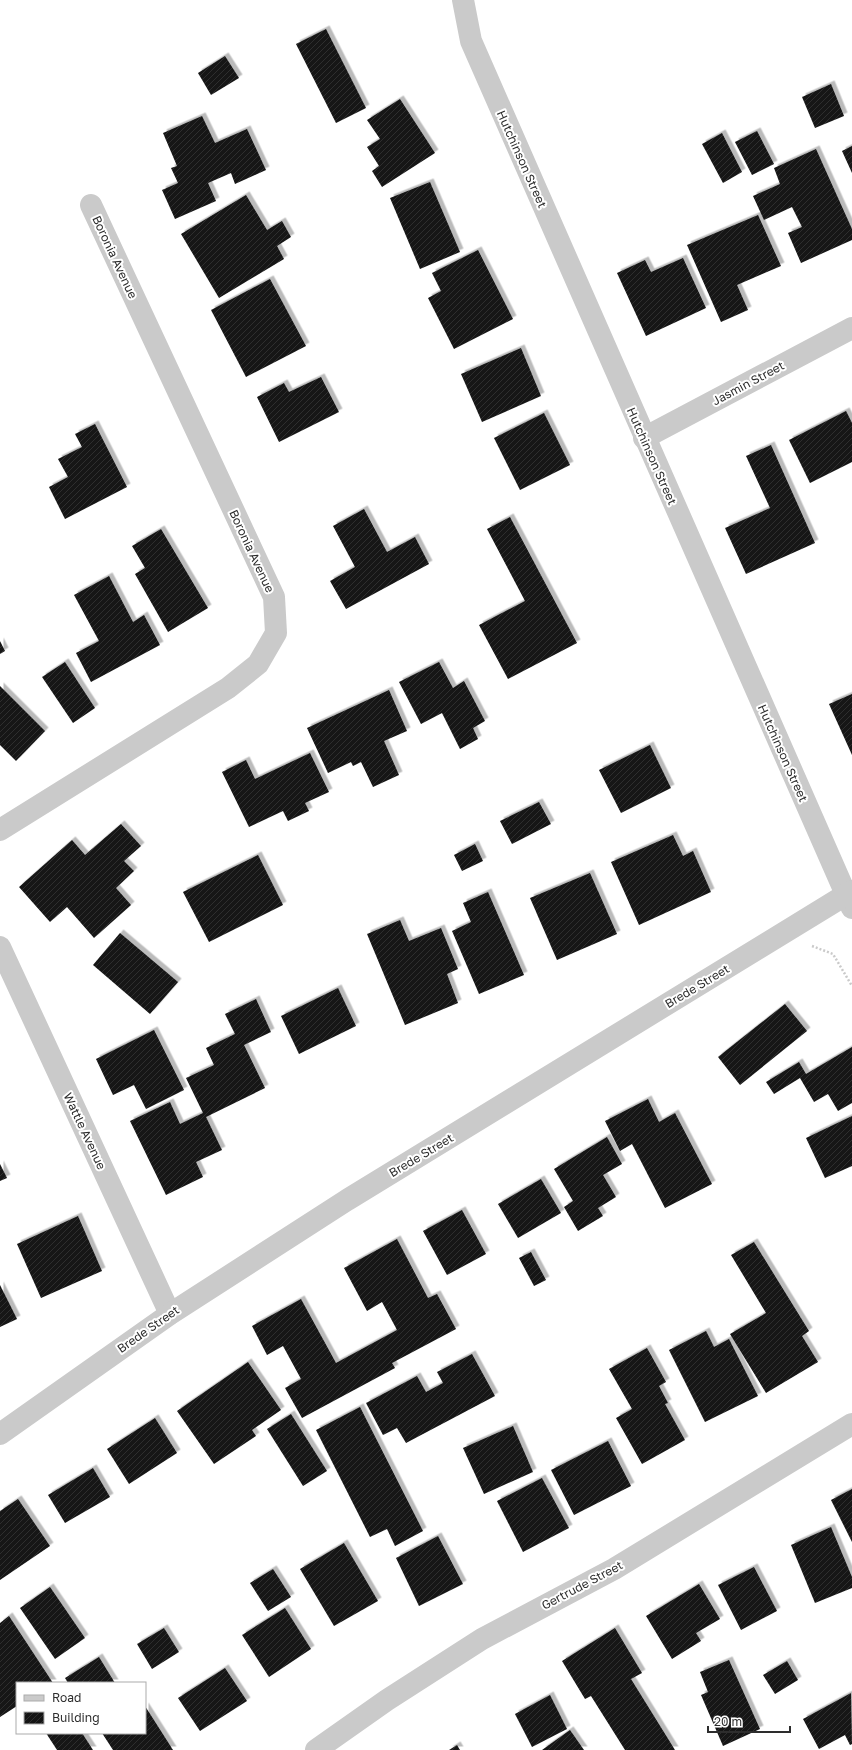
<svg xmlns="http://www.w3.org/2000/svg" width="852" height="1750" viewBox="0 0 852 1750" font-family="'Golos Text',sans-serif">
<style>
.building{fill:url(#building-hatch);filter:url(#shadow)}
.lines{fill:none;stroke-linecap:round;stroke-linejoin:round}
.path{stroke:#cacaca;stroke-width:2.5;stroke-dasharray:2 2;stroke-linecap:butt}
.minor{stroke:#cacaca;stroke-width:22}
.labels{text-anchor:middle;dominant-baseline:central;stroke-width:4;stroke-linejoin:round;paint-order:stroke}
.street-label{font-size:12px;fill:#2d2d2d;stroke:#fff}
</style>
<defs>
<pattern id="building-hatch" width="6" height="6" patternUnits="userSpaceOnUse"><rect width="6" height="6" fill="#141414"/><path d="M-1 1l2-2M0 6l6-6M5 7l2-2" fill="none" stroke="#2e2e2e"/></pattern>
<filter id="shadow"><feDropShadow dx="3.5" dy="-3.5" stdDeviation="0" flood-color="#0004"/></filter>
</defs>
<rect width="100%" height="100%" fill="#fff"/>
<!-- building -->
<g class="building">
<path d="M 326,29 L 366,108 L 336,123 L 296,44 Z"/>
<path d="M 225,56 L 239,78 L 211,95 L 198,73 Z"/>
<path d="M 831,84 L 844,116 L 815,128 L 802,97 Z"/>
<path d="M 400,99 L 435,153 L 382,187 L 372,171 L 379,166 L 367,147 L 380,139 L 367,120 Z"/>
<path d="M 202,116 L 215,143 L 247,129 L 266,170 L 235,184 L 231,173 L 208,183 L 216,201 L 175,219 L 162,190 L 178,183 L 171,168 L 177,166 L 163,133 Z"/>
<path d="M 757,131 L 774,164 L 752,175 L 735,142 Z"/>
<path d="M 722,133 L 742,172 L 723,183 L 702,144 Z"/>
<path d="M 852,146 L 852,173 L 842,151 Z"/>
<path d="M 816,149 L 852,229 L 852,240 L 801,263 L 788,233 L 802,227 L 792,207 L 764,220 L 753,196 L 780,184 L 774,168 Z"/>
<path d="M 430,182 L 460,252 L 420,269 L 390,198 Z"/>
<path d="M 246,195 L 267,230 L 282,221 L 291,237 L 277,246 L 284,259 L 219,298 L 181,234 Z"/>
<path d="M 758,215 L 781,266 L 737,285 L 748,310 L 721,322 L 687,245 Z"/>
<path d="M 478,250 L 513,319 L 454,349 L 428,298 L 441,291 L 432,273 Z"/>
<path d="M 683,258 L 706,308 L 646,336 L 617,273 L 645,260 L 651,272 Z"/>
<path d="M 270,279 L 306,346 L 246,377 L 211,310 Z"/>
<path d="M 521,348 L 541,396 L 482,422 L 461,374 Z"/>
<path d="M 321,377 L 339,412 L 279,442 L 257,397 L 284,383 L 289,392 Z"/>
<path d="M 846,411 L 852,423 L 852,462 L 810,483 L 789,440 Z"/>
<path d="M 544,413 L 570,465 L 520,490 L 494,438 Z"/>
<path d="M 95,424 L 127,487 L 65,519 L 49,487 L 68,477 L 58,459 L 82,447 L 75,434 Z"/>
<path d="M 771,445 L 815,543 L 746,574 L 725,528 L 770,508 L 746,456 Z"/>
<path d="M 364,509 L 387,552 L 415,537 L 429,564 L 346,609 L 330,581 L 355,567 L 333,526 Z"/>
<path d="M 510,517 L 577,643 L 508,679 L 479,625 L 525,601 L 487,529 Z"/>
<path d="M 161,529 L 208,608 L 168,632 L 135,574 L 145,568 L 132,546 Z"/>
<path d="M 109,576 L 133,622 L 144,615 L 160,645 L 91,682 L 76,653 L 99,641 L 74,595 Z"/>
<path d="M 0,641 L 5,651 L 0,654 Z"/>
<path d="M 65,662 L 95,708 L 73,723 L 42,677 Z"/>
<path d="M 439,662 L 453,688 L 464,681 L 485,721 L 473,728 L 478,739 L 460,749 L 442,713 L 421,724 L 399,682 Z"/>
<path d="M 0,686 L 45,731 L 16,761 L 0,745 Z"/>
<path d="M 389,690 L 407,731 L 384,741 L 399,775 L 373,787 L 361,762 L 353,766 L 351,762 L 328,773 L 307,728 Z"/>
<path d="M 852,694 L 852,755 L 829,704 Z"/>
<path d="M 650,745 L 671,788 L 621,813 L 599,770 Z"/>
<path d="M 310,753 L 329,792 L 305,803 L 309,811 L 288,821 L 283,811 L 249,827 L 222,772 L 246,760 L 255,779 Z"/>
<path d="M 539,802 L 551,824 L 512,844 L 500,821 Z"/>
<path d="M 121,824 L 141,846 L 124,861 L 134,871 L 116,888 L 131,905 L 94,938 L 67,907 L 50,922 L 19,887 L 72,840 L 85,855 Z"/>
<path d="M 673,835 L 683,856 L 693,851 L 711,892 L 639,925 L 611,862 Z"/>
<path d="M 475,844 L 483,861 L 462,871 L 454,855 Z"/>
<path d="M 258,855 L 283,905 L 209,942 L 183,892 Z"/>
<path d="M 590,873 L 617,934 L 557,960 L 530,898 Z"/>
<path d="M 488,892 L 524,975 L 479,994 L 452,931 L 471,922 L 463,903 Z"/>
<path d="M 400,920 L 409,941 L 441,928 L 458,969 L 447,974 L 458,1003 L 405,1025 L 367,934 Z"/>
<path d="M 120,933 L 178,982 L 150,1014 L 93,965 Z"/>
<path d="M 338,988 L 356,1026 L 299,1054 L 281,1016 Z"/>
<path d="M 256,999 L 271,1032 L 244,1045 L 265,1088 L 206,1117 L 222,1150 L 196,1162 L 203,1177 L 166,1195 L 130,1121 L 170,1102 L 180,1124 L 203,1113 L 186,1078 L 214,1065 L 206,1048 L 235,1034 L 225,1014 Z"/>
<path d="M 785,1004 L 807,1031 L 740,1085 L 718,1057 Z"/>
<path d="M 154,1030 L 184,1090 L 146,1109 L 134,1085 L 113,1095 L 96,1059 Z"/>
<path d="M 852,1047 L 852,1103 L 838,1111 L 828,1094 L 814,1102 L 800,1078 L 774,1094 L 766,1082 L 799,1062 L 806,1074 Z"/>
<path d="M 648,1099 L 659,1122 L 675,1113 L 712,1184 L 665,1208 L 632,1144 L 620,1151 L 605,1121 Z"/>
<path d="M 852,1116 L 852,1166 L 825,1178 L 806,1138 Z"/>
<path d="M 607,1137 L 622,1164 L 603,1175 L 616,1197 L 598,1208 L 603,1216 L 578,1231 L 564,1207 L 573,1201 L 554,1169 Z"/>
<path d="M 0,1164 L 7,1178 L 0,1181 Z"/>
<path d="M 541,1179 L 561,1213 L 518,1238 L 498,1204 Z"/>
<path d="M 462,1210 L 486,1254 L 447,1275 L 423,1231 Z"/>
<path d="M 78,1216 L 102,1271 L 41,1298 L 17,1244 Z"/>
<path d="M 397,1239 L 428,1298 L 437,1294 L 456,1329 L 392,1363 L 395,1368 L 302,1418 L 285,1388 L 301,1379 L 283,1346 L 267,1355 L 252,1326 L 301,1299 L 336,1363 L 397,1330 L 382,1302 L 367,1311 L 344,1268 Z"/>
<path d="M 754,1242 L 809,1331 L 802,1336 L 818,1362 L 766,1393 L 730,1334 L 766,1313 L 731,1255 Z"/>
<path d="M 531,1252 L 546,1280 L 534,1286 L 519,1258 Z"/>
<path d="M 0,1285 L 17,1319 L 0,1327 Z"/>
<path d="M 706,1331 L 714,1347 L 729,1339 L 758,1396 L 705,1422 L 669,1350 Z"/>
<path d="M 647,1348 L 666,1382 L 659,1386 L 668,1403 L 665,1404 L 685,1440 L 642,1464 L 616,1418 L 632,1409 L 609,1369 Z"/>
<path d="M 472,1354 L 495,1396 L 406,1443 L 397,1428 L 383,1435 L 366,1403 L 417,1376 L 426,1392 L 443,1383 L 437,1372 Z"/>
<path d="M 248,1362 L 281,1410 L 252,1430 L 256,1436 L 214,1464 L 177,1411 Z"/>
<path d="M 360,1407 L 423,1531 L 395,1546 L 387,1529 L 370,1537 L 316,1430 Z"/>
<path d="M 291,1414 L 327,1471 L 303,1486 L 267,1429 Z"/>
<path d="M 155,1418 L 177,1453 L 129,1484 L 107,1449 Z"/>
<path d="M 513,1426 L 533,1472 L 484,1494 L 463,1448 Z"/>
<path d="M 608,1441 L 631,1486 L 574,1515 L 551,1470 Z"/>
<path d="M 93,1468 L 110,1497 L 65,1523 L 48,1495 Z"/>
<path d="M 542,1478 L 569,1528 L 523,1552 L 497,1501 Z"/>
<path d="M 852,1489 L 852,1542 L 831,1500 Z"/>
<path d="M 18,1499 L 50,1546 L 0,1580 L 0,1511 Z"/>
<path d="M 831,1527 L 852,1577 L 852,1588 L 815,1603 L 791,1545 Z"/>
<path d="M 438,1536 L 463,1584 L 419,1606 L 396,1558 Z"/>
<path d="M 344,1543 L 378,1601 L 334,1626 L 300,1569 Z"/>
<path d="M 754,1567 L 777,1611 L 741,1630 L 718,1585 Z"/>
<path d="M 273,1569 L 291,1597 L 268,1611 L 250,1583 Z"/>
<path d="M 699,1584 L 720,1619 L 696,1633 L 701,1641 L 672,1659 L 646,1616 Z"/>
<path d="M 50,1587 L 85,1638 L 55,1659 L 20,1608 Z"/>
<path d="M 285,1608 L 311,1649 L 269,1677 L 242,1635 Z"/>
<path d="M 9,1616 L 53,1683 L 17,1683 L 17,1706 L 0,1717 L 0,1623 Z"/>
<path d="M 164,1628 L 179,1652 L 152,1669 L 137,1644 Z"/>
<path d="M 615,1628 L 642,1673 L 631,1679 L 675,1750 L 625,1750 L 591,1696 L 585,1699 L 562,1661 Z"/>
<path d="M 99,1657 L 115,1683 L 68,1683 L 65,1678 Z"/>
<path d="M 729,1660 L 760,1729 L 723,1746 L 701,1695 L 708,1692 L 700,1672 Z"/>
<path d="M 787,1661 L 798,1680 L 775,1694 L 763,1675 Z"/>
<path d="M 225,1668 L 247,1701 L 200,1731 L 178,1698 Z"/>
<path d="M 851,1693 L 852,1744 L 850,1745 L 845,1735 L 819,1749 L 803,1719 Z"/>
<path d="M 550,1695 L 567,1729 L 532,1747 L 515,1714 Z"/>
<path d="M 145,1706 L 173,1750 L 113,1750 L 102,1733 L 145,1733 Z"/>
<path d="M 570,1730 L 584,1750 L 542,1750 Z"/>
<path d="M 46,1733 L 82,1733 L 93,1750 L 57,1750 Z"/>
<path d="M 457,1745 L 460,1750 L 449,1750 Z"/>
</g>
<g class="lines">
<!-- path -->
<path class="path" d="M 812,946 L 833,954 L 852,986"/>
<!-- minor -->
<g class="minor">
<path d="M 463,0 L 471,41 L 852,908"/>
<path d="M 644,438 L 852,328"/>
<path d="M 0,830 L 228,688 L 258,664 L 276,633 L 274,597 L 91,205"/>
<path d="M 0,947 L 170,1314"/>
<path d="M 0,1434 L 170,1314 L 347,1200 L 852,891"/>
<path d="M 316,1750 L 387,1700 L 482,1639 L 614,1569 L 852,1424"/>
</g>
</g>
<g class="labels">
<!-- street labels -->
<g class="street-label">
<text transform="translate(522 159) rotate(66)">Hutchinson Street</text>
<text transform="translate(115 257) rotate(65)">Boronia Avenue</text>
<text transform="translate(748 383) rotate(-28)">Jasmin Street</text>
<text transform="translate(652 456) rotate(66)">Hutchinson Street</text>
<text transform="translate(252 551) rotate(65)">Boronia Avenue</text>
<text transform="translate(783 753) rotate(66)">Hutchinson Street</text>
<text transform="translate(697 986) rotate(-31)">Brede Street</text>
<text transform="translate(85 1131) rotate(65)">Wattle Avenue</text>
<text transform="translate(421 1155) rotate(-31)">Brede Street</text>
<text transform="translate(148 1329) rotate(-35)">Brede Street</text>
<text transform="translate(582 1585) rotate(-28)">Gertrude Street</text>
</g>
</g>
<!-- legend -->
<rect x="16" y="1682" width="130" height="52" fill="#ffffff" stroke="#ababab"/>
<rect x="24" y="1695" width="20" height="6" fill="#cacaca" stroke="#ababab"/>
<text x="52" y="1702" font-size="12" fill="#2d2d2d">Road</text>
<rect x="24" y="1712" width="20" height="12" fill="url(#building-hatch)" stroke="#ababab"/>
<text x="52" y="1722" font-size="12" fill="#2d2d2d">Building</text>
<!-- scale -->
<path d="M708 1726v6h82v-6" fill="none" stroke="#2d2d2d" stroke-width="2"/>
<text x="714" y="1726" font-size="12" fill="#2d2d2d" stroke="#ffffff" stroke-width="3" paint-order="stroke">20 m</text>
</svg>
